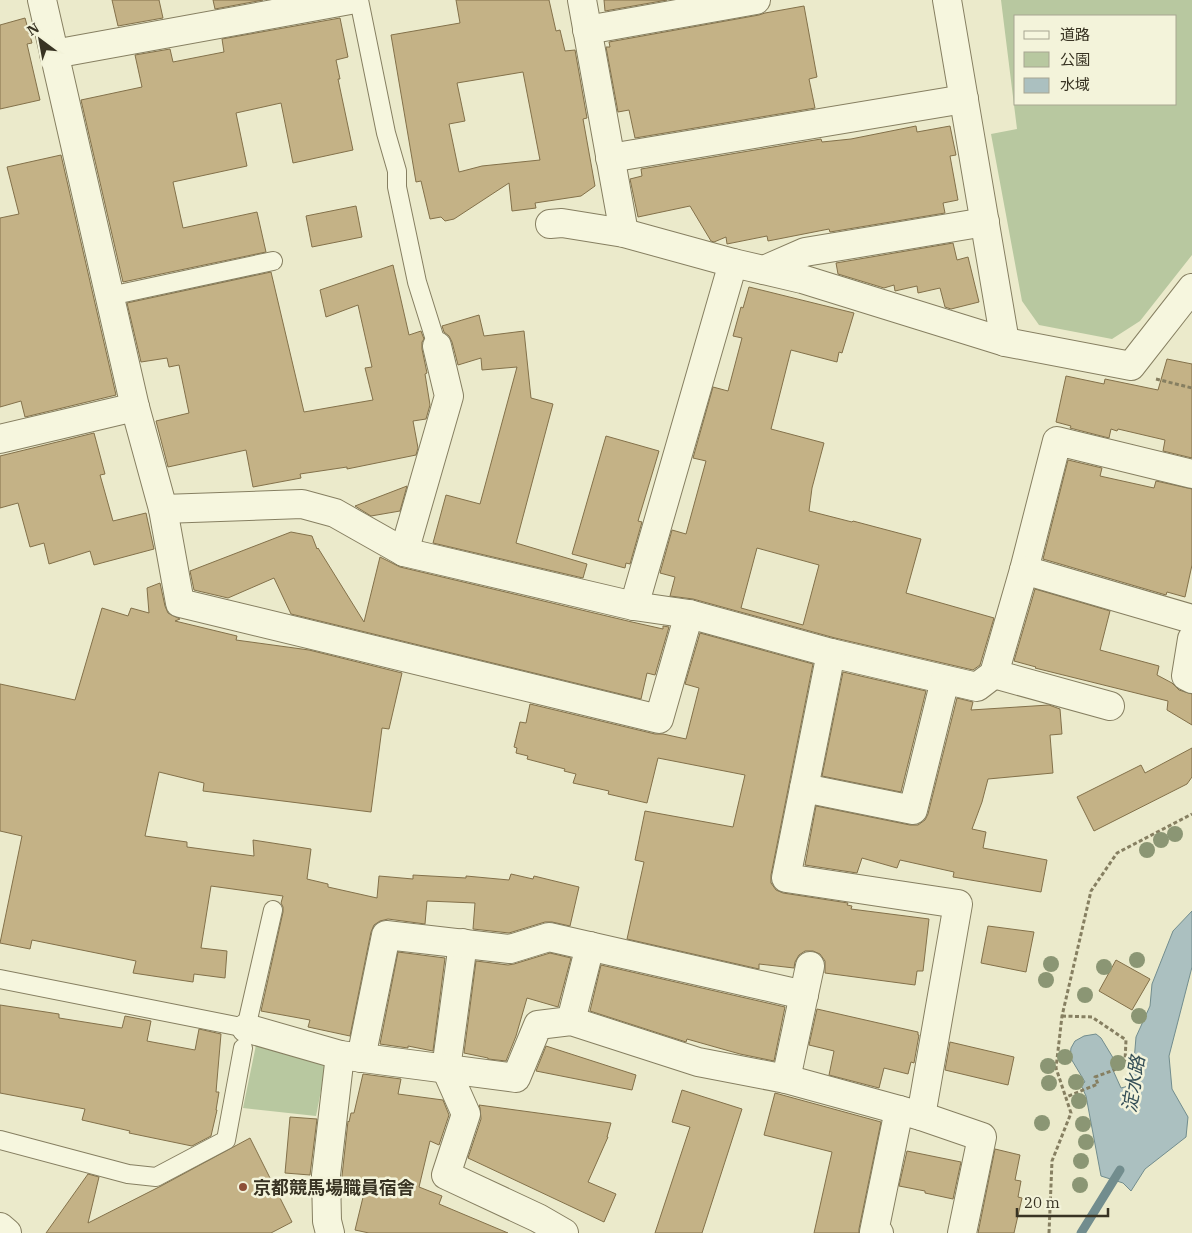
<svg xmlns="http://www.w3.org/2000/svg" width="1192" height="1233" viewBox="0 0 1192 1233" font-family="'IBM Plex Serif','Noto Sans JP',serif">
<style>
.green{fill:#b8c8a0;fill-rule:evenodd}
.water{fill:#abc0c0;stroke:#728d8e}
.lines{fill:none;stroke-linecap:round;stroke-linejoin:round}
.stream{stroke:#728d8e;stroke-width:9}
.building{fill:#c4b286;stroke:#83714a;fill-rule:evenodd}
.lane-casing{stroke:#867f61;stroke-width:20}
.street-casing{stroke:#867f61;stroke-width:30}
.path{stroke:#867f61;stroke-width:3;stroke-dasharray:4 2.5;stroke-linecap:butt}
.lane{stroke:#f6f6de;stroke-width:18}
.street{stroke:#f6f6de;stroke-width:28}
.tree{fill:#8b9674}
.poi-dot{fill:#8e5038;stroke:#f3f3da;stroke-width:2}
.labels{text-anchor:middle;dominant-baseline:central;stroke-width:5;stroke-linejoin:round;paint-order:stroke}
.poi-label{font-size:18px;font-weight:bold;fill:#383323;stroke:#f3f3da;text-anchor:start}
.water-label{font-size:19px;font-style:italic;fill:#344e56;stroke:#f3f3da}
</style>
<rect width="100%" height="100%" fill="#ebeacb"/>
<!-- green -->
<g class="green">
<path d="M 1001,0 L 1192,0 L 1192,255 L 1140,321 L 1112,339 L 1039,325 L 1022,301 L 991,134 L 1017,129 ZM 1176,16 L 1176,104 L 1016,104 L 1016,16 Z"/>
<path d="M 256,1045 L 327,1060 L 316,1116 L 243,1108 Z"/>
</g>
<!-- water -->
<path class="water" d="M 1192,911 L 1192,967 L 1169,1056 L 1172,1089 L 1188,1117 L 1186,1137 L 1145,1169 L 1131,1191 L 1123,1183 L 1101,1176 L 1086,1096 L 1081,1085 L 1085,1082 L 1070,1057 L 1071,1048 L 1075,1041 L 1084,1036 L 1096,1034 L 1101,1038 L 1115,1061 L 1112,1068 L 1121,1088 L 1132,1085 L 1136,1037 L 1150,1006 L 1152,984 L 1173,931 Z"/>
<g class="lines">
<!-- stream -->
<path class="stream" d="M 1081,1233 L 1120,1170"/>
</g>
<!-- building -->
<g class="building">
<path d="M 112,0 L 159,0 L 163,18 L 118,26 Z"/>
<path d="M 213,0 L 263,0 L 215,9 Z"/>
<path d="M 456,0 L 549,0 L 556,31 L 560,30 L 565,51 L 575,50 L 587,118 L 583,119 L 595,186 L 581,196 L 535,203 L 536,208 L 512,211 L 509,183 L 454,219 L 445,221 L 441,217 L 430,219 L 421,181 L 416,182 L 391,35 L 460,23 ZM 523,72 L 540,160 L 482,166 L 459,172 L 449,124 L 465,121 L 457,83 Z"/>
<path d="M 604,0 L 667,0 L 605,11 Z"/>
<path d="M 804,6 L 817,77 L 809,79 L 815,108 L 635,138 L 629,110 L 618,112 L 606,47 L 610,47 L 609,42 L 759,15 L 765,13 Z"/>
<path d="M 25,18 L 32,43 L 27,44 L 40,100 L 0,109 L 0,25 Z"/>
<path d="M 340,18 L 348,57 L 336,60 L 340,79 L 338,79 L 353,150 L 293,163 L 281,103 L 236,113 L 247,166 L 173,182 L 183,228 L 257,212 L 266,252 L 123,282 L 81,100 L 142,87 L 135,55 L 170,49 L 173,62 L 224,52 L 222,39 Z"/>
<path d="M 916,126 L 917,132 L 950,126 L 956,155 L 950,156 L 958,200 L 943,203 L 945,213 L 830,232 L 829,229 L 768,241 L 767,236 L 727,244 L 726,237 L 714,242 L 711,241 L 690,206 L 638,217 L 630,179 L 642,176 L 641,169 L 821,139 L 822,142 L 851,139 Z"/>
<path d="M 61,155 L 116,395 L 25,417 L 21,401 L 0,407 L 0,218 L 19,214 L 7,167 Z"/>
<path d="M 356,206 L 362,237 L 312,247 L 306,216 Z"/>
<path d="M 953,243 L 957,260 L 968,257 L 979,302 L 951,309 L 945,307 L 940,288 L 918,293 L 917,286 L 895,291 L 894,285 L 884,288 L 838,274 L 836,263 Z"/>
<path d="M 393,265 L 409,335 L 421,331 L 424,339 L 422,342 L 422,349 L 427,373 L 425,374 L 430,405 L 426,419 L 413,421 L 418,448 L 416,455 L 347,469 L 347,467 L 300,474 L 301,478 L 253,487 L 246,450 L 168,467 L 156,421 L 189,413 L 179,365 L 169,367 L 167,358 L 141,362 L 127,303 L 271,272 L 304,412 L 373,400 L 365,368 L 372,367 L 358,305 L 326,317 L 320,290 Z"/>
<path d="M 749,287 L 854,313 L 842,353 L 839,352 L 837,362 L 791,350 L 771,429 L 824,443 L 812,488 L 809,511 L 852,522 L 853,521 L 921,539 L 906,593 L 994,618 L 980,665 L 973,670 L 835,638 L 693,599 L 670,596 L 675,577 L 660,573 L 672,530 L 686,534 L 706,461 L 693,458 L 713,387 L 728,391 L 742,338 L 733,336 L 741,307 L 743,308 ZM 757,548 L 819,565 L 803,625 L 741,608 Z"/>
<path d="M 479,315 L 484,336 L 524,331 L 531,398 L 553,404 L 516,543 L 587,564 L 583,578 L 433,543 L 446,495 L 480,504 L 517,367 L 482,370 L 481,358 L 458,365 L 452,342 L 449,336 L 444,332 L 442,326 Z"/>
<path d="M 1167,359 L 1192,364 L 1192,458 L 1163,451 L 1165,440 L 1118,429 L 1117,431 L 1111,429 L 1109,438 L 1070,428 L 1071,426 L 1056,422 L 1066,376 L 1104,384 L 1105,379 L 1158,390 Z"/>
<path d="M 94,433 L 105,474 L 100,475 L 113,521 L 146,513 L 154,549 L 94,565 L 90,551 L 49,564 L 44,543 L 30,547 L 18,503 L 0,508 L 0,456 Z"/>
<path d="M 606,436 L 659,451 L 638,521 L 642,522 L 630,564 L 626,563 L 625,568 L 572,554 Z"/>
<path d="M 1068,460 L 1102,468 L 1100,476 L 1154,488 L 1156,481 L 1192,489 L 1192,565 L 1185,597 L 1167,592 L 1166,595 L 1043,559 Z"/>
<path d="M 407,486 L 400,511 L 371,516 L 355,506 Z"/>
<path d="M 291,532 L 312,536 L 317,549 L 318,548 L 364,622 L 380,557 L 400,567 L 632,622 L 663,629 L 663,626 L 669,627 L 655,675 L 647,673 L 641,699 L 291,614 L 274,578 L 228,598 L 194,590 L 190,571 Z"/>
<path d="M 160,583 L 165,606 L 168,613 L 180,619 L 175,621 L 237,636 L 236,640 L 309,650 L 402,673 L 389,729 L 382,728 L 371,812 L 203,791 L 204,783 L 159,772 L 145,836 L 187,842 L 187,847 L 254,856 L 253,840 L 311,849 L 307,879 L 328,884 L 328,887 L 377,898 L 379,876 L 413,879 L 413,875 L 466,878 L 466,876 L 509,880 L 511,874 L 533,879 L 534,876 L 579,887 L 570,926 L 552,922 L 545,922 L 509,933 L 473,929 L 475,903 L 427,901 L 425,924 L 388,919 L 380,921 L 374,925 L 371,932 L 350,1036 L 308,1027 L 310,1020 L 261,1011 L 283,912 L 283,907 L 281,903 L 283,896 L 211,886 L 201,948 L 227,951 L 225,978 L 194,974 L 193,982 L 133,973 L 136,961 L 32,940 L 30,949 L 0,943 L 22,836 L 0,831 L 0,684 L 75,700 L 102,608 L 128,616 L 131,608 L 149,613 L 147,588 Z"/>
<path d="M 1035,589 L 1110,611 L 1100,650 L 1159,666 L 1157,675 L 1172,683 L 1179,690 L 1192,694 L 1192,725 L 1167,710 L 1168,701 L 1035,668 L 1036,667 L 1014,661 Z"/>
<path d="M 700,633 L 813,664 L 771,875 L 771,883 L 776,890 L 783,893 L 848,903 L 847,905 L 852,906 L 851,909 L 929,919 L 923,971 L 917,971 L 915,985 L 825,973 L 825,961 L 820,954 L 813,951 L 805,951 L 799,955 L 795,962 L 794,968 L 759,964 L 759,969 L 627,939 L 644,862 L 635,860 L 645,811 L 733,827 L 745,775 L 658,758 L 647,803 L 608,794 L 609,791 L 573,783 L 576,774 L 564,771 L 565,769 L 527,759 L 528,756 L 516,753 L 517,748 L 514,747 L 520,722 L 526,723 L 530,704 L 655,734 L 663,734 L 686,739 L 699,688 L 685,684 Z"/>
<path d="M 843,672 L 926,691 L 901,792 L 822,776 Z"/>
<path d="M 957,698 L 973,702 L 971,710 L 1049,705 L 1060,709 L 1062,734 L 1050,735 L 1053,773 L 988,779 L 982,802 L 972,829 L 986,832 L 983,848 L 1047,860 L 1041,892 L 953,877 L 954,872 L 900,860 L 897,868 L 862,858 L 857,873 L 805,865 L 816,806 L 910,825 L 918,825 L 925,820 L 928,814 Z"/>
<path d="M 1192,748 L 1192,777 L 1187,784 L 1094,831 L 1077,797 L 1141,765 L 1145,773 Z"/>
<path d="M 988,926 L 1034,932 L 1026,972 L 981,963 Z"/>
<path d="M 398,952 L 445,958 L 433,1051 L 408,1046 L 408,1048 L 380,1044 Z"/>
<path d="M 550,953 L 571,958 L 558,1007 L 527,998 L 516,1036 L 506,1061 L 488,1059 L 488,1058 L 464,1053 L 476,961 L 508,965 L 514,964 Z"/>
<path d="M 1116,960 L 1150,979 L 1132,1010 L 1099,991 Z"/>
<path d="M 601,965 L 785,1007 L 774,1061 L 740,1054 L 687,1039 L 686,1042 L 590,1011 Z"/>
<path d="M 0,1005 L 59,1014 L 59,1018 L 122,1028 L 125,1016 L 151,1021 L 147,1041 L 195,1050 L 199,1029 L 221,1034 L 216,1092 L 219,1092 L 216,1110 L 217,1110 L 211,1136 L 192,1146 L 129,1133 L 130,1131 L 82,1120 L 85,1109 L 0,1093 Z"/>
<path d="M 817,1009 L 918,1032 L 918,1035 L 919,1035 L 914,1063 L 911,1062 L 908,1074 L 884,1068 L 879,1088 L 829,1075 L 834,1051 L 809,1045 Z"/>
<path d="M 950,1042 L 1014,1057 L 1008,1085 L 945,1070 Z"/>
<path d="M 546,1046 L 636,1075 L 632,1090 L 536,1071 Z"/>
<path d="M 363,1074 L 401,1079 L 398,1094 L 443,1100 L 449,1115 L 439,1145 L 430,1141 L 419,1187 L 442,1196 L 439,1204 L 508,1233 L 369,1233 L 355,1230 L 365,1189 L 350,1186 L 351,1179 L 342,1178 L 342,1176 L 348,1121 L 349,1122 L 351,1113 L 354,1113 Z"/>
<path d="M 682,1090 L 742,1109 L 702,1233 L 655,1233 L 690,1127 L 672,1122 Z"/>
<path d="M 775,1093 L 881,1122 L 859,1229 L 859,1233 L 814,1233 L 832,1152 L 764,1135 Z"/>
<path d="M 479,1105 L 611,1123 L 607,1137 L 608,1137 L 588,1182 L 616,1194 L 604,1222 L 468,1158 L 481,1119 L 480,1108 Z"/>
<path d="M 290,1117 L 317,1119 L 310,1175 L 285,1173 Z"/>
<path d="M 250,1138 L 292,1222 L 271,1233 L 46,1233 L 88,1174 L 99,1177 L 88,1223 L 161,1186 Z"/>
<path d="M 995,1149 L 1020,1155 L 1015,1180 L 1021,1181 L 1018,1197 L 1022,1198 L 1014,1233 L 978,1233 Z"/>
<path d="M 907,1151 L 961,1162 L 953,1199 L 925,1193 L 925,1191 L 899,1186 Z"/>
</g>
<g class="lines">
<!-- lane casing -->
<g class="lane-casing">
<g id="lane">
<path d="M 359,0 L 386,133 L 397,171 L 397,187 L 417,282 L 437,346"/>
<path d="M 110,296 L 273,261"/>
<path d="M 0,979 L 246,1028 L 273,910"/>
<path d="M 0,1140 L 128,1174 L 156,1177 L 226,1140 L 243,1048"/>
</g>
</g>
<!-- street casing -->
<g class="street-casing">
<g id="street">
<path d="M 42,0 L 135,407 L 163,509 L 180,603 L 659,719 L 689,614"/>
<path d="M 582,0 L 624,233"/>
<path d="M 947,0 L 1005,342"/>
<path d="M 587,30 L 756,0"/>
<path d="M 54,54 L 350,0"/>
<path d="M 610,158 L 964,99"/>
<path d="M 550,224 L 562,223 L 624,233 L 733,263 L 802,279 L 1005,342 L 1131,366 L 1192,288"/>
<path d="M 764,270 L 805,252 L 985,222"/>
<path d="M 0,439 L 135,407"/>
<path d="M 163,509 L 302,504 L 335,513 L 404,552 L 634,606 L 689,614 L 831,653 L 977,687 L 994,674 L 1024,570 L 1057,441 L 1192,474"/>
<path d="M 404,552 L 449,396 L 437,346"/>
<path d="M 1024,570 L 1192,619"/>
<path d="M 634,606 L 733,263"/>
<path d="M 1192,639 L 1186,676 L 1192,679"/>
<path d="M 994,674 L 1110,706"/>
<path d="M 804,788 L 913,810 L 945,680"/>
<path d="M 463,943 L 446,1069 L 466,1114 L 446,1175 L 538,1218 L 564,1233"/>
<path d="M 571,1021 L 590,946"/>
<path d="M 246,1028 L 340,1055 L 326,1175 L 327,1221 L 330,1233"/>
<path d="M 340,1055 L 516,1078 L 538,1025 L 571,1021 L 698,1062 L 786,1079 L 921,1116 L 958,904 L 786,878 L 831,653"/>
<path d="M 361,1058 L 386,935 L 510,949 L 549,937 L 804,995"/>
<path d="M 786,1079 L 810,966"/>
<path d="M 921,1116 L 982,1137 L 962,1233"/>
<path d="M 0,1227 L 7,1233"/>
<path d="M 879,1233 L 874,1232 L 899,1110"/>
</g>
</g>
<!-- path -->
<g class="path">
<path d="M 1156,379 L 1192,388"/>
<path d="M 1062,1016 L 1092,1017 L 1126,1040 L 1125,1062 L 1114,1070 L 1095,1077 L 1098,1084 L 1066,1097"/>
<path d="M 1049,1233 L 1052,1161 L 1071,1113 L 1056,1068 L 1062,1016 L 1091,891 L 1117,853 L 1192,814"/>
</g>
<!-- lane -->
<use href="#lane" class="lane"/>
<!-- street -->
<use href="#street" class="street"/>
</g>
<!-- trees -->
<g class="tree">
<circle cx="1175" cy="834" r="8"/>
<circle cx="1161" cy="840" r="8"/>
<circle cx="1147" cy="850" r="8"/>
<circle cx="1137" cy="960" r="8"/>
<circle cx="1051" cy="964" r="8"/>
<circle cx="1104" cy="967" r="8"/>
<circle cx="1046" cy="980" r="8"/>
<circle cx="1085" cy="995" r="8"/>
<circle cx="1139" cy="1016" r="8"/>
<circle cx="1065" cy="1057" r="8"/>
<circle cx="1118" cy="1063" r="8"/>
<circle cx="1048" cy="1066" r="8"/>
<circle cx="1076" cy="1082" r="8"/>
<circle cx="1049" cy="1083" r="8"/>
<circle cx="1079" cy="1101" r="8"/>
<circle cx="1042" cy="1123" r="8"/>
<circle cx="1083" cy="1124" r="8"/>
<circle cx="1086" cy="1142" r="8"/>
<circle cx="1081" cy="1161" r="8"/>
<circle cx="1080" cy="1185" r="8"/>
</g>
<!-- markers -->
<circle class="poi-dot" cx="243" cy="1187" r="5"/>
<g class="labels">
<!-- poi labels -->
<g class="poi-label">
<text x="253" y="1187">京都競馬場職員宿舎</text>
</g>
<!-- water labels -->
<g class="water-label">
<text transform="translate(1133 1084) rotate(-81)">淀水路</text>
</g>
</g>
<!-- legend -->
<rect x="1014" y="15" width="162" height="90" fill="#f3f3da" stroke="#a8a691"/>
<rect x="1024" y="31" width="25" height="8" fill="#f6f6de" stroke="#a8a691"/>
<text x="1060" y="40" font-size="15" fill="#383323">道路</text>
<rect x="1024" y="52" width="25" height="15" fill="#b8c8a0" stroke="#a8a691"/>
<text x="1060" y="65" font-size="15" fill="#383323">公園</text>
<rect x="1024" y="78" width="25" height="15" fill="#abc0c0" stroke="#a8a691"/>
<text x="1060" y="90" font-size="15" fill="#383323">水域</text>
<!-- north arrow -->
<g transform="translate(40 40) rotate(328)" stroke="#f3f3da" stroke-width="4" paint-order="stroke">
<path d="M0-4L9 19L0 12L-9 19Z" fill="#383323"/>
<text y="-8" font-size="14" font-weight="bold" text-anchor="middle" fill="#383323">N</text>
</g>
<!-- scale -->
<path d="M1017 1208v8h91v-8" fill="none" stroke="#383323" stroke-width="2.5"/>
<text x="1024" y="1208" font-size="15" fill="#383323" stroke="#f3f3da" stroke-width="4" paint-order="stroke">20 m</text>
</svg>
